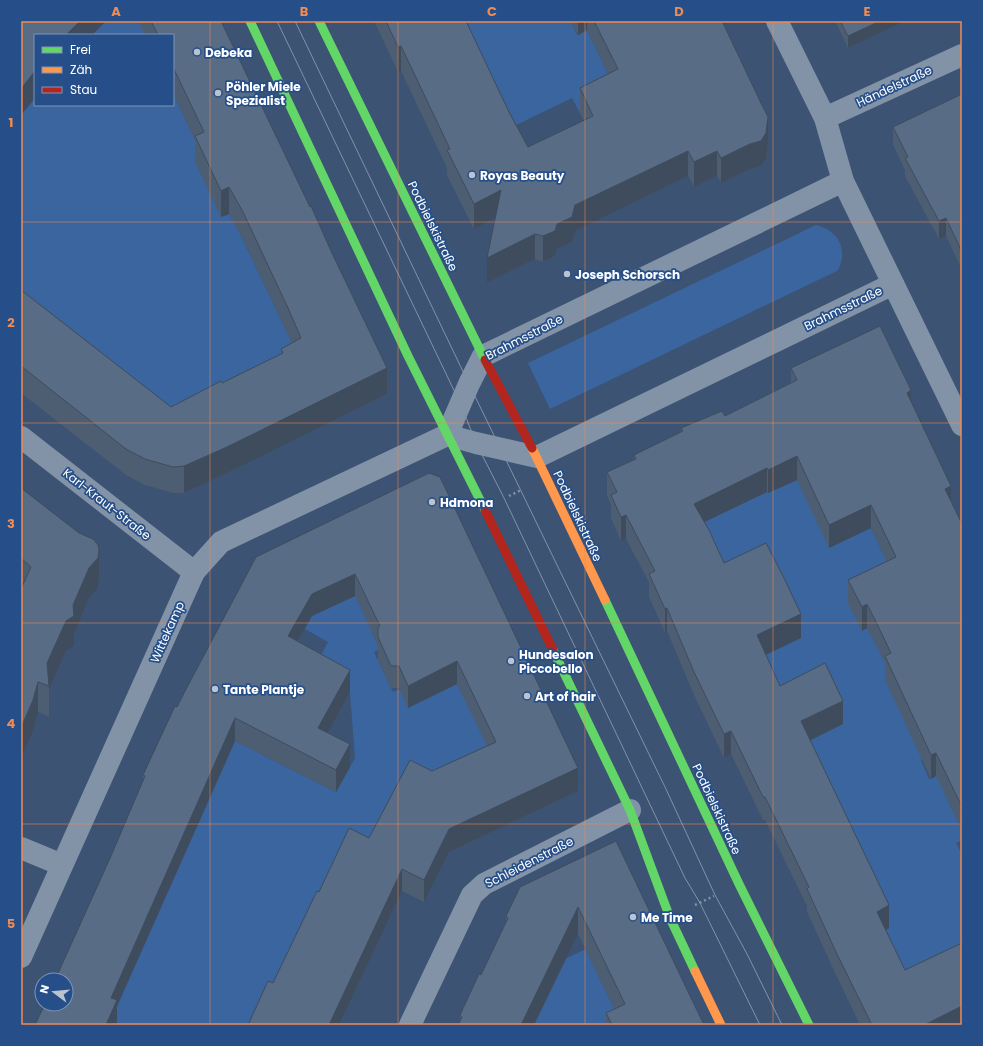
<svg xmlns="http://www.w3.org/2000/svg" width="983" height="1046" viewBox="0 0 983 1046" font-family="Poppins,sans-serif">
<style>
.green{fill:#3a659e}
.lines{fill:none;stroke-linecap:round;stroke-linejoin:round}
.path{stroke:#8393a7;stroke-width:2.5;stroke-dasharray:2 3;stroke-linecap:butt}
.street{stroke:#8393a7;stroke-width:22}
.fast{stroke:#63d668;stroke-width:9}
.slow{stroke:#ff974d;stroke-width:9}
.jam{stroke:#b3261e;stroke-width:9}
.tram{stroke:#8393a6;stroke-width:1}
.wall{fill:#4d5d72}
.shaded-wall{fill:#3e4c5d}
.building{fill:#596c85;stroke:#3e4c5d}
.grid{fill:none;stroke:#ef8b55;stroke-width:1;stroke-opacity:0.55}
.poi-dot{fill:#bbc3ce;stroke:#264f89;stroke-width:1.5}
.labels{text-anchor:middle;dominant-baseline:central;stroke-width:3.5;stroke-linejoin:round;paint-order:stroke}
.poi-label{font-size:12px;font-weight:bold;fill:#fff;stroke:#264f89;text-anchor:start}
.street-label{font-size:12px;fill:#fff;stroke:#264f89}
.neatline{fill:none;stroke:#ef8b55;stroke-width:1.5}
.grid-label{font-size:13px;text-anchor:middle;font-weight:bold;fill:#ef8b55}
</style>
<rect width="100%" height="100%" fill="#3c5373"/>
<!-- green -->
<g class="green">
<path d="M 106,21 L 149,21 L 145,35 L 92,35 Z"/>
<path d="M 454,21 L 571,21 L 577,35 L 587,30 L 618,94 L 580,113 L 572,98 L 506,130 Z"/>
<path d="M 173,93 L 300,359 L 192,424 L 21,316 L 21,115 L 35,98 L 35,105 L 173,105 Z"/>
<path d="M 816,225 C 832,229 844,240 842,259 C 841,263 839,268 837,271 L 550,409 L 528,363 Z"/>
<path d="M 813,472 L 871,528 L 898,584 L 862,630 L 867,628 L 875,642 L 958,742 L 921,760 L 929,779 L 938,775 L 962,797 L 949,803 L 962,830 L 962,840 L 956,843 L 962,854 L 962,967 L 905,994 L 877,935 L 889,928 L 782,713 L 756,656 L 782,647 L 801,637 L 729,584 L 686,518 L 767,492 L 768,493 Z"/>
<path d="M 362,589 L 372,633 L 380,649 L 374,652 L 393,692 L 400,689 L 409,708 L 451,671 L 504,767 L 258,1025 L 116,1025 L 117,1023 L 111,1020 L 235,741 L 336,792 L 355,758 L 350,692 L 312,672 L 328,642 L 300,626 L 303,621 Z"/>
<path d="M 586,949 L 622,1025 L 534,1025 L 556,963 Z"/>
</g>
<g class="lines">
<!-- path -->
<g class="path">
<path d="M 509,496 L 521,490"/>
<path d="M 695,905 L 714,896"/>
</g>
<!-- street -->
<g class="street">
<path d="M 777,21 L 825,118 L 843,181 L 962,425"/>
<path d="M 825,118 L 962,55"/>
<path d="M 447,435 L 476,443 L 537,457 L 893,284"/>
<path d="M 447,435 L 469,384 L 483,356 L 843,181"/>
<path d="M 21,437 L 194,572"/>
<path d="M 21,848 L 62,865"/>
<path d="M 21,957 L 194,572 L 221,542 L 447,435"/>
<path d="M 410,1025 L 472,895 L 484,884 L 630,810"/>
</g>
<!-- fast -->
<g class="fast">
<path d="M 250,21 L 408,356 L 485,510"/>
<path d="M 319,21 L 485,360"/>
<path d="M 605,600 L 739,884 L 809,1025"/>
<path d="M 553,650 L 630,810 L 670,918 L 695,971"/>
</g>
<!-- slow -->
<g class="slow">
<path d="M 532,448 L 605,600"/>
<path d="M 695,971 L 721,1025"/>
</g>
<!-- jam -->
<g class="jam">
<path d="M 485,360 L 532,448"/>
<path d="M 485,510 L 553,650"/>
</g>
<!-- tram -->
<g class="tram">
<path d="M 277,21 L 461,405 L 476,443 L 504,498 L 685,878 L 700,903 L 760,1025"/>
<path d="M 295,21 L 469,384 L 665,787 L 715,895 L 747,954 L 782,1025"/>
</g>
</g>
<!-- wall -->
<g class="wall">
<path d="M 138,21 L 221,21 L 387,394 L 227,473 L 184,493 L 173,493 L 145,485 L 126,475 L 21,393 L 21,290 L 171,407 L 281,354 L 281,349 L 292,343 L 243,239 L 229,214 L 221,217 L 195,162 L 195,140 L 173,94 L 173,35 L 145,35 Z"/>
<path d="M 374,21 L 466,21 L 509,112 L 528,147 L 584,121 L 580,113 L 580,88 L 608,74 L 587,30 L 578,35 L 571,21 L 722,21 L 768,142 L 766,158 L 761,166 L 750,169 L 721,183 L 717,176 L 694,187 L 688,176 L 575,231 L 572,242 L 557,249 L 555,256 L 543,262 L 535,259 L 487,283 L 495,218 L 474,229 L 447,175 L 447,168 L 401,71 L 398,72 Z"/>
<path d="M 835,21 L 905,21 L 848,48 Z"/>
<path d="M 962,94 L 962,270 L 946,236 L 939,239 L 905,176 L 905,170 L 893,145 L 893,127 Z"/>
<path d="M 791,368 L 911,403 L 951,500 L 962,524 L 962,830 L 936,776 L 931,779 L 885,680 L 885,663 L 879,651 L 867,628 L 862,631 L 848,603 L 848,580 L 887,562 L 871,528 L 829,548 L 797,480 L 768,493 L 767,492 L 704,522 L 724,563 L 801,638 L 766,655 L 780,686 L 843,724 L 810,740 L 889,928 L 886,930 L 905,970 L 962,1025 L 860,1025 L 837,977 L 807,912 L 807,906 L 765,820 L 763,820 L 731,754 L 724,758 L 694,695 L 667,631 L 665,632 L 649,597 L 649,582 L 626,539 L 621,541 L 611,518 L 611,505 L 607,496 L 607,472 L 634,459 L 634,455 L 681,432 L 681,428 L 725,416 L 791,383 Z"/>
<path d="M 429,473 L 578,791 L 449,852 L 424,902 L 402,891 L 339,1025 L 248,1025 L 273,983 L 319,892 L 432,771 L 487,746 L 457,684 L 408,708 L 399,688 L 391,688 L 378,660 L 378,645 L 355,596 L 312,616 L 298,641 L 350,692 L 328,733 L 350,767 L 336,792 L 235,741 L 117,1006 L 117,1023 L 111,856 L 143,781 L 143,775 L 177,707 Z"/>
<path d="M 21,488 L 99,580 L 98,588 L 89,598 L 74,634 L 74,646 L 66,651 L 49,690 L 49,717 L 38,712 L 33,731 L 21,758 Z"/>
<path d="M 616,841 L 704,1025 L 606,1025 L 606,1013 L 614,1009 L 578,934 L 534,1025 L 458,1025 L 460,1021 L 460,1015 L 481,975 L 506,922 L 506,916 Z"/>
</g>
<!-- shaded-wall -->
<g class="shaded-wall">
<path d="M 80,21 L 106,21 L 92,35 L 66,35 Z"/>
<path d="M 578,21 L 587,21 L 587,30 L 578,35 Z"/>
<path d="M 880,21 L 905,21 L 848,48 L 848,36 Z"/>
<path d="M 401,46 L 401,71 L 398,72 L 398,47 Z"/>
<path d="M 35,71 L 35,98 L 21,115 L 21,89 Z"/>
<path d="M 768,117 L 768,142 L 766,158 L 761,166 L 750,169 L 721,183 L 721,158 Z"/>
<path d="M 688,151 L 688,176 L 575,231 L 572,242 L 557,249 L 555,256 L 543,262 L 543,236 L 575,205 Z"/>
<path d="M 717,151 L 717,176 L 694,187 L 694,162 Z"/>
<path d="M 229,187 L 229,214 L 221,217 L 221,191 Z"/>
<path d="M 501,190 L 501,215 L 474,229 L 474,204 Z"/>
<path d="M 946,218 L 946,236 L 939,239 L 939,221 Z"/>
<path d="M 535,234 L 535,259 L 487,283 L 487,258 Z"/>
<path d="M 387,368 L 387,394 L 227,473 L 184,493 L 184,466 Z"/>
<path d="M 911,390 L 911,414 L 907,393 Z"/>
<path d="M 797,456 L 797,480 L 768,493 L 768,470 Z"/>
<path d="M 767,468 L 767,492 L 694,527 L 694,504 Z"/>
<path d="M 951,486 L 951,509 L 945,489 Z"/>
<path d="M 871,505 L 871,528 L 829,548 L 829,525 Z"/>
<path d="M 626,515 L 626,539 L 621,541 L 621,517 Z"/>
<path d="M 99,549 L 99,580 L 98,588 L 89,598 L 74,634 L 74,646 L 66,651 L 49,690 L 47,663 L 89,568 Z"/>
<path d="M 355,574 L 355,596 L 312,616 L 288,658 L 288,636 L 312,594 Z"/>
<path d="M 867,604 L 867,628 L 862,631 L 862,607 Z"/>
<path d="M 667,608 L 667,631 L 665,632 L 665,609 Z"/>
<path d="M 801,614 L 801,638 L 757,659 L 757,635 Z"/>
<path d="M 457,661 L 457,684 L 408,708 L 408,686 Z"/>
<path d="M 350,670 L 350,692 L 318,751 L 318,728 Z"/>
<path d="M 38,682 L 38,712 L 33,731 L 21,758 L 21,728 Z"/>
<path d="M 843,701 L 843,724 L 801,745 L 801,721 Z"/>
<path d="M 235,718 L 235,741 L 117,1006 L 117,1023 L 116,1025 L 106,1025 L 111,998 Z"/>
<path d="M 731,731 L 731,754 L 724,758 L 724,734 Z"/>
<path d="M 350,744 L 350,767 L 336,792 L 336,770 Z"/>
<path d="M 936,753 L 936,776 L 931,779 L 931,755 Z"/>
<path d="M 578,768 L 578,791 L 449,852 L 424,902 L 424,880 L 449,829 Z"/>
<path d="M 402,869 L 402,891 L 339,1025 L 329,1025 Z"/>
<path d="M 889,905 L 889,928 L 877,935 L 877,912 Z"/>
<path d="M 578,907 L 578,934 L 534,1025 L 521,1025 Z"/>
<path d="M 962,1006 L 962,1025 L 924,1025 Z"/>
</g>
<!-- building -->
<g class="building">
<path d="M 21,21 L 80,21 L 66,35 L 35,35 L 35,71 L 21,89 Z"/>
<path d="M 151,21 L 221,21 L 310,207 L 311,206 L 331,251 L 387,368 L 227,447 L 184,466 L 173,467 L 145,459 L 126,449 L 21,366 L 21,290 L 171,407 L 221,381 L 222,383 L 283,353 L 281,349 L 301,338 L 288,308 L 243,212 L 229,187 L 221,191 L 195,136 L 204,132 L 173,67 L 173,35 L 158,35 Z"/>
<path d="M 386,21 L 466,21 L 509,112 L 528,147 L 593,116 L 580,88 L 618,69 L 594,21 L 722,21 L 761,103 L 768,117 L 766,133 L 761,141 L 750,144 L 721,158 L 717,151 L 694,162 L 688,151 L 575,205 L 572,217 L 557,224 L 555,231 L 543,236 L 535,234 L 487,258 L 501,190 L 474,204 L 447,150 L 450,149 L 401,46 L 398,47 Z"/>
<path d="M 840,21 L 880,21 L 848,36 Z"/>
<path d="M 962,94 L 962,252 L 946,218 L 939,221 L 905,158 L 908,157 L 893,127 Z"/>
<path d="M 880,326 L 911,390 L 907,393 L 951,486 L 945,489 L 962,524 L 962,807 L 936,753 L 931,755 L 885,656 L 891,653 L 879,628 L 867,604 L 862,607 L 848,580 L 896,557 L 871,505 L 829,525 L 797,456 L 768,470 L 767,468 L 694,504 L 709,530 L 724,563 L 766,543 L 783,576 L 801,614 L 757,635 L 780,686 L 825,663 L 843,701 L 801,721 L 889,905 L 877,912 L 905,970 L 962,943 L 962,1006 L 924,1025 L 872,1025 L 837,954 L 807,889 L 809,887 L 765,797 L 763,797 L 731,731 L 724,734 L 694,672 L 667,608 L 665,609 L 649,574 L 655,571 L 626,515 L 621,517 L 611,495 L 617,492 L 607,472 L 636,459 L 634,455 L 683,431 L 681,428 L 722,411 L 725,416 L 797,380 L 791,368 Z"/>
<path d="M 429,473 L 440,477 L 578,768 L 449,829 L 424,880 L 402,869 L 329,1025 L 248,1025 L 268,981 L 273,983 L 317,891 L 319,892 L 349,828 L 369,838 L 410,760 L 432,771 L 496,742 L 457,661 L 408,686 L 399,666 L 391,666 L 378,637 L 378,627 L 380,626 L 355,574 L 312,594 L 288,636 L 350,670 L 318,728 L 350,744 L 336,770 L 235,718 L 111,998 L 117,1000 L 106,1025 L 35,1025 L 45,1004 L 66,1004 L 66,980 L 55,980 L 111,856 L 145,776 L 143,775 L 175,706 L 177,707 L 184,693 L 256,557 Z"/>
<path d="M 21,488 L 79,533 L 93,539 L 98,545 L 99,549 L 98,558 L 89,568 L 73,605 L 74,616 L 66,621 L 47,663 L 49,686 L 38,682 L 33,700 L 21,728 L 21,589 L 31,567 L 21,558 Z"/>
<path d="M 616,841 L 704,1025 L 612,1025 L 606,1013 L 625,1004 L 578,907 L 521,1025 L 458,1025 L 462,1017 L 460,1015 L 479,974 L 481,975 L 508,918 L 506,916 L 520,887 Z"/>
</g>
<!-- grid -->
<path class="grid" d="M 210,21 L 210,1025M 398,21 L 398,1025M 585,21 L 585,1025M 773,21 L 773,1025M 21,222 L 962,222M 21,423 L 962,423M 21,623 L 962,623M 21,824 L 962,824"/>
<!-- markers -->
<g class="poi-dot">
<circle cx="197" cy="52" r="4"/>
<circle cx="218" cy="93" r="4"/>
<circle cx="472" cy="175" r="4"/>
<circle cx="567" cy="274" r="4"/>
<circle cx="432" cy="502" r="4"/>
<circle cx="511" cy="661" r="4"/>
<circle cx="215" cy="689" r="4"/>
<circle cx="527" cy="696" r="4"/>
<circle cx="633" cy="917" r="4"/>
</g>
<g class="labels">
<!-- poi labels -->
<g class="poi-label">
<text x="205" y="52">Debeka</text>
<text x="226" y="86">Pöhler Miele<tspan x="226" dy="14">Spezialist</tspan></text>
<text x="480" y="175">Royas Beauty</text>
<text x="575" y="274">Joseph Schorsch</text>
<text x="440" y="502">Hdmona</text>
<text x="519" y="654">Hundesalon<tspan x="519" dy="14">Piccobello</tspan></text>
<text x="223" y="689">Tante Plantje</text>
<text x="535" y="696">Art of hair</text>
<text x="641" y="917">Me Time</text>
</g>
<!-- street labels -->
<g class="street-label">
<text transform="translate(894 86) rotate(-25)">Händelstraße</text>
<text transform="translate(433 226) rotate(64)">Podbielskistraße</text>
<text transform="translate(843 308) rotate(-26)">Brahmsstraße</text>
<text transform="translate(524 337) rotate(-27)">Brahmsstraße</text>
<text transform="translate(107 504) rotate(38)">Karl-Kraut-Straße</text>
<text transform="translate(578 516) rotate(65)">Podbielskistraße</text>
<text transform="translate(167 632) rotate(-66)">Wittekamp</text>
<text transform="translate(717 809) rotate(65)">Podbielskistraße</text>
<text transform="translate(529 862) rotate(-27)">Schleidenstraße</text>
</g>
</g>
<!-- border -->
<rect width="983" height="1046" fill="none" stroke="#264f89" stroke-width="44"/>
<!-- legend -->
<rect x="34" y="34" width="140" height="72" fill="#264f89" stroke="#7d95b8"/>
<rect x="42" y="47" width="20" height="6" fill="#63d668" stroke="#7d95b8"/>
<text x="70" y="54" font-size="12" fill="#ffffff">Frei</text>
<rect x="42" y="67" width="20" height="6" fill="#ff974d" stroke="#7d95b8"/>
<text x="70" y="74" font-size="12" fill="#ffffff">Zäh</text>
<rect x="42" y="87" width="20" height="6" fill="#b3261e" stroke="#7d95b8"/>
<text x="70" y="94" font-size="12" fill="#ffffff">Stau</text>
<!-- north arrow -->
<g transform="translate(54 992) rotate(286)"><circle r="19" fill="#264f89" stroke="#7d95b8"/>
<path d="M0-3L7 15L0 10L-7 15Z" fill="#bbc3ce"/>
<text y="-6" font-size="11" font-weight="bold" text-anchor="middle" fill="#ffffff">N</text>
</g>
<rect x="22" y="22" width="939" height="1002" class="neatline"/>
<g class="grid-label">
<text x="116" y="16">A</text>
<text x="304" y="16">B</text>
<text x="492" y="16">C</text>
<text x="679" y="16">D</text>
<text x="867" y="16">E</text>
<text x="11" y="127">1</text>
<text x="11" y="327">2</text>
<text x="11" y="528">3</text>
<text x="11" y="728">4</text>
<text x="11" y="928">5</text>
</g>
</svg>
